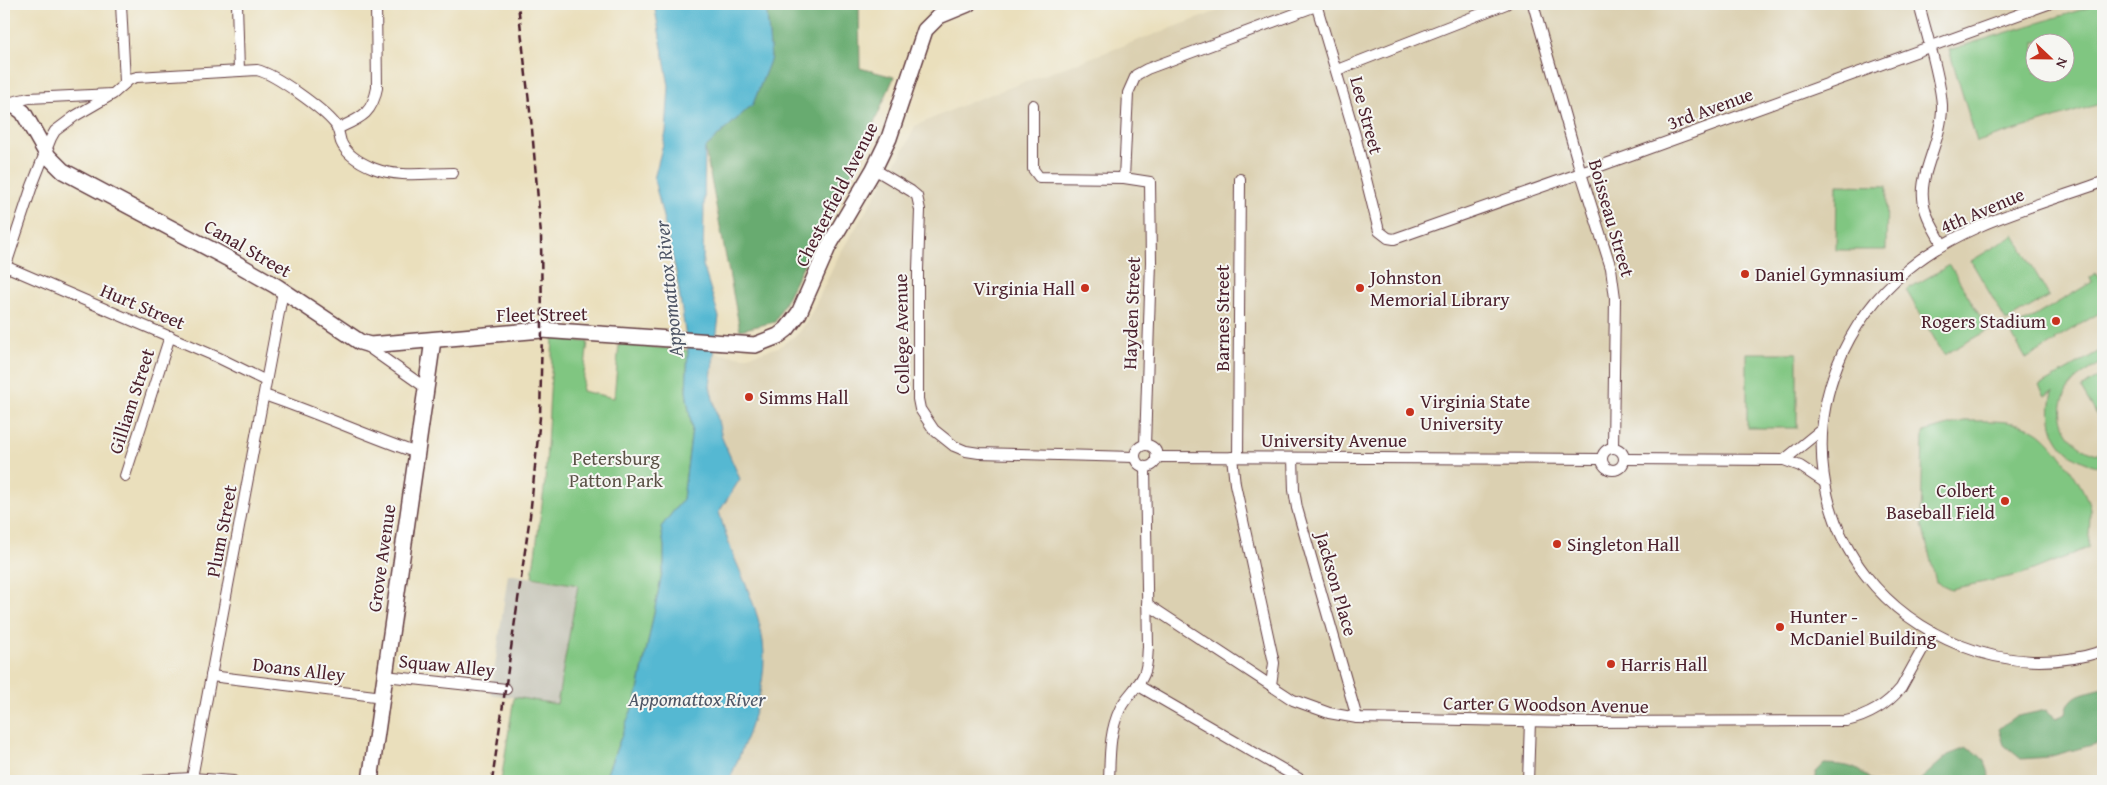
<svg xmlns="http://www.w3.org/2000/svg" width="2107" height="785" viewBox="0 0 2107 785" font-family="'Gentium Book Plus',serif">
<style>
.built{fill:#dbd0b1;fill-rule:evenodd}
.industrial{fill:#c6c5b8}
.green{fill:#80c681;stroke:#657256;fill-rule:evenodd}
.forest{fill:#68ab6f;stroke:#59654d}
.water{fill:#54b8d2;stroke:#4f6c7e}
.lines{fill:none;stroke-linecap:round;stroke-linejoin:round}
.minor-casing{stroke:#623c41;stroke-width:12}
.secondary-casing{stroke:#623c41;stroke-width:18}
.minor{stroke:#fff;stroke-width:10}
.secondary{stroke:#fff;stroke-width:15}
.rail{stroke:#4a1f2b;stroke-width:2.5;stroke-dasharray:8 4;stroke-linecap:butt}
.poi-dot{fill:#c8321e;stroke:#f6f6f2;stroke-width:2}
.labels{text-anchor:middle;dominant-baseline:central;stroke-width:4;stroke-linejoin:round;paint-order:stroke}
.street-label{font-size:19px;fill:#4a1f2b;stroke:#f6f6f2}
.poi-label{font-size:19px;fill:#4a1f2b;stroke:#f6f6f2;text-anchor:start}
.park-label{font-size:19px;fill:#5a5145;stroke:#f6f6f2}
.water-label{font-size:20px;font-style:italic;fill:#4e5565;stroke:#f6f6f2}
</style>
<rect width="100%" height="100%" fill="#f6f6f2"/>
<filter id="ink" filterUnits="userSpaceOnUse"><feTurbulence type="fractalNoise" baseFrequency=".02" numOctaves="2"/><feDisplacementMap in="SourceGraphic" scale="10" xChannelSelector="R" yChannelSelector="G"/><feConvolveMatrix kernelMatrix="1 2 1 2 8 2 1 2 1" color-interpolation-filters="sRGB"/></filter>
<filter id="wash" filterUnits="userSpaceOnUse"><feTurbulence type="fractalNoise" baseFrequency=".0096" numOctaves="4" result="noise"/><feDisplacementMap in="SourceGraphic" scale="20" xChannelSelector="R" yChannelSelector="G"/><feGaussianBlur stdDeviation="1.12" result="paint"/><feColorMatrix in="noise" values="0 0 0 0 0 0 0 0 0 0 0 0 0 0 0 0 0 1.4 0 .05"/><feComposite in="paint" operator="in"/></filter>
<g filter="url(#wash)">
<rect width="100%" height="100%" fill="#eadfbc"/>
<!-- built -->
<path class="built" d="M 1237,4 L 2103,4 L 2103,781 L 729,781 L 754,719 L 763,643 L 753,602 L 731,549 L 719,512 L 740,479 L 722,438 L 710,386 L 714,353 L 744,357 L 779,347 L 799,333 L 810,316 L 839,255 L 907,144 L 915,126 L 970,102 ZM 2034,42 L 2064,42 L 2064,72 L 2034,72 Z"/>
<!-- industrial -->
<path class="industrial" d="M 508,574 L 578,585 L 557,704 L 491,694 Z"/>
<!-- green -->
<g class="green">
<path d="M 2100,4 L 2103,14 L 2103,103 L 1977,142 L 1949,50 ZM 2034,42 L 2064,42 L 2064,72 L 2034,72 Z"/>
<path d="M 1837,185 L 1887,186 L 1886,250 L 1836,250 Z"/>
<path d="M 2014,235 L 2049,296 L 2006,321 L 1971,261 Z"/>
<path d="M 1950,265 L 1988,330 L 1944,355 L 1906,290 Z"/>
<path d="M 2096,273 L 2099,278 L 2103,275 L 2103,311 L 2055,339 L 2056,341 L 2026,359 L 2010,331 L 2092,282 L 2090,277 Z"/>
<path d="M 553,338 L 588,342 L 582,391 L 614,398 L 619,344 L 686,350 L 688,351 L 686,391 L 692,429 L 683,499 L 661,527 L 664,546 L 664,564 L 637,696 L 604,781 L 501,781 L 514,697 L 557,704 L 578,585 L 532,577 L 545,482 Z"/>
<path d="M 2103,349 L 2103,362 C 2092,369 2079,375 2071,385 C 2048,414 2070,451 2103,455 L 2103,467 C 2063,461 2043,431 2053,392 L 2045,396 L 2039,386 Z"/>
<rect x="1747" y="353" width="50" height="75"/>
<path d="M 2103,374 L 2103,425 L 2081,388 Z"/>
<path d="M 1964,421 C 1987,421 2016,419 2036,431 C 2053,440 2088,491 2090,509 C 2090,522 2089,535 2088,548 L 2023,574 L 1951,589 L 1936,582 L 1921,521 L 1923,432 Z"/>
</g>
<!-- forest -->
<g class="forest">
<path d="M 766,4 L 859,4 L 860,68 L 894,77 L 856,165 L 810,252 L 775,322 L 740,330 L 705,148 L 753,104 L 771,58 Z"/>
<path d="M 2103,688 L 2103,742 L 2048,757 L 2021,759 L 2004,745 L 1999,729 L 2014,717 L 2046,710 L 2056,718 L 2066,714 C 2070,692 2084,694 2103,688 Z"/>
<path d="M 1966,748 C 1985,756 1986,763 1991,781 L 1919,781 L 1948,755 Z"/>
<path d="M 1824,764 C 1847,765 1855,765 1872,781 L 1816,781 L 1816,772 Z"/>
</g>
<!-- water -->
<path class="water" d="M 654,4 L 766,4 L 771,58 L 753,104 L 705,148 L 703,265 L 719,317 L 710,386 L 722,438 L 740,479 L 719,512 C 723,525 727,539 732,552 C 744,581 759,611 763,642 C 769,688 746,740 729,781 L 604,781 L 637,696 L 664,564 L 664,546 L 661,527 L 683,499 L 692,429 L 686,391 L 688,351 L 676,272 L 654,179 L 666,132 L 669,86 Z"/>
</g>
<g filter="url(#ink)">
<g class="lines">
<!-- minor casing -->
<g class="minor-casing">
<g id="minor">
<path d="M 121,4 L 125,82"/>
<path d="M 237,4 L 239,71"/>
<path d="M 1316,4 L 1355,135 L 1379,231 L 1388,238 L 1394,239 L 1581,173 L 2048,4"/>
<path d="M 1533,4 L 1581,173 L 1611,268 L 1615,298 L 1613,448"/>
<path d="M 1919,4 C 1926,33 1940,75 1942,105 C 1943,138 1920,171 1923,198 C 1924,215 1935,230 1942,244"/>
<path d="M 1337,70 L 1506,4"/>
<path d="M 7,103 L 29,98 L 112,94"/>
<path d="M 1033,105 L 1033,169 L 1039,177 L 1124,178 L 1150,182 L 1151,262 L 1145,445"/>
<path d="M 337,129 C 360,118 372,115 377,88 L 376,4"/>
<path d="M 874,169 L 911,191 L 917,196 L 920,210 L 918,270 L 918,399 L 920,409 L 934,430 L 954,446 L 966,451 L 979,453 L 1134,457"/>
<path d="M 1124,178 L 1128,93 L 1136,75 L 1147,69 L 1316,6"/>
<path d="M 2103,182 C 2037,206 1963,223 1908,269 C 1775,379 1798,581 1962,646 C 2007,664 2056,666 2103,651"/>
<path d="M 5,266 L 217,357 L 266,381"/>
<path d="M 4,271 L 32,186 L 51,138 L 55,131 L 75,116 L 113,94 L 130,79 L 137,77 L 257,70 C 275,74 323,109 335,124 C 339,129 339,136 341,142 C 346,154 361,163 373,168 C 398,178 427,173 453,173"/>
<path d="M 365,345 L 426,388"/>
<path d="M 264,395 C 315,412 365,435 417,453"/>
<circle cx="1146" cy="456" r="11"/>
<circle cx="1613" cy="459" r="11"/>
<path d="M 1156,457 L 1602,459"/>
<path d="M 1232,457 L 1235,484 L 1274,663 L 1271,685"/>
<path d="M 1238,457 L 1240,179"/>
<path d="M 1293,458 L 1294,490 L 1297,508 L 1357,718"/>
<path d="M 1624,459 L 1784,460 L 1800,466 L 1824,482"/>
<path d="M 1784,460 L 1821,430"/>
<path d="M 125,476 L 170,336"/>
<path d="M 1147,604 L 1293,700 L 1329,713 L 1357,718 L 1574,722 L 1846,721 C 1869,716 1886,706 1901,688 L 1932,632"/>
<path d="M 211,676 L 383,697"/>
<path d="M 385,676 L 506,689"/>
<path d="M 1137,685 L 1303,781"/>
<path d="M 192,778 L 283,291"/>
<path d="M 138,781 L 192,778 L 233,781"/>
<path d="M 1109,781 C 1110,756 1109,732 1120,709 C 1126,696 1139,687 1144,674 C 1148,665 1147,656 1148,647 L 1145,467"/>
<path d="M 1528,781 L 1530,721"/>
</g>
</g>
<!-- secondary casing -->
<g class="secondary-casing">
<g id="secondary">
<path d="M 4,103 L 16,107 L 23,112 L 48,156 L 63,171 L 227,258 L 276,286 L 360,342 L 370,345 L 542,330 L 755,345 L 778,336 L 787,329 L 799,313 L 828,247 L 874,169 L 889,138 L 925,30 L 939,16 L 968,4"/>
<path d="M 370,781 L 433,340"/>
</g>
</g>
<!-- minor -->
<use href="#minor" class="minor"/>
<!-- secondary -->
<use href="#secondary" class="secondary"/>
<!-- rail -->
<path class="rail" d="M 492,781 L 530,516 L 540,417 L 542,330 L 541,235 L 532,129 L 518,4"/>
</g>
</g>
<!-- markers -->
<g class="poi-dot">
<circle cx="1745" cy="274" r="5"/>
<circle cx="1085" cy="288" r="5"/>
<circle cx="1360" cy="288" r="5"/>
<circle cx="2056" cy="321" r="5"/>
<circle cx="749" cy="397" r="5"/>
<circle cx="1410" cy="412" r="5"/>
<circle cx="2005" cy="501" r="5"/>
<circle cx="1557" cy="544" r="5"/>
<circle cx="1780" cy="627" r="5"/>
<circle cx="1611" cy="664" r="5"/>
</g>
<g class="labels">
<!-- street labels -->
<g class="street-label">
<text transform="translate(1710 108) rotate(-20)">3rd Avenue</text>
<text transform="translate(1367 115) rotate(75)">Lee Street</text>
<text transform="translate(836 194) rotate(-63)">Chesterfield Avenue</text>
<text transform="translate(1982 210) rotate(-23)">4th Avenue</text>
<text transform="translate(1612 218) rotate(74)">Boisseau Street</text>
<text transform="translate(248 248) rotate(30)">Canal Street</text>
<text transform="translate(143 306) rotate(23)">Hurt Street</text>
<text transform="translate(1131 313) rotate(-88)">Hayden Street</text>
<text transform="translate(542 314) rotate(-1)">Fleet Street</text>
<text transform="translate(1222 318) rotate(-90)">Barnes Street</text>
<text transform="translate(901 334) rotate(-91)">College Avenue</text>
<text transform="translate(131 401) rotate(-72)">Gilliam Street</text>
<text x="1334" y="440">University Avenue</text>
<text transform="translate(221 531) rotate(-79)">Plum Street</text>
<text transform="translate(381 558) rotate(-82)">Grove Avenue</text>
<text transform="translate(1337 584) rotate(74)">Jackson Place</text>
<text transform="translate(447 665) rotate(6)">Squaw Alley</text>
<text transform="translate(299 669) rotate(7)">Doans Alley</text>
<text transform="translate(1546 704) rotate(1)">Carter G Woodson Avenue</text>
</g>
<!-- poi labels -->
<g class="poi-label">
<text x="1755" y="274">Daniel Gymnasium</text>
<text x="1370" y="277">Johnston<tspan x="1370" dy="22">Memorial Library</tspan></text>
<text x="1075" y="288" text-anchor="end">Virginia Hall</text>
<text x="2046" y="321" text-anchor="end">Rogers Stadium</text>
<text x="759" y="397">Simms Hall</text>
<text x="1420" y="401">Virginia State<tspan x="1420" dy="22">University</tspan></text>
<text x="1995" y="490" text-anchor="end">Colbert<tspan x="1995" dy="22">Baseball Field</tspan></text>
<text x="1567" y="544">Singleton Hall</text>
<text x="1790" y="616">Hunter -<tspan x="1790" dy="22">McDaniel Building</tspan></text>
<text x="1621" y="664">Harris Hall</text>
</g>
<!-- park labels -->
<g class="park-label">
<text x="616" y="458">Petersburg<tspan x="616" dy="22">Patton Park</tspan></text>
</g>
<!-- water labels -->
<g class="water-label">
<text transform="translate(668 289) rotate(-96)">Appomattox River</text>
<text x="697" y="698">Appomattox River</text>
</g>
</g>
<!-- margin -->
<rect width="2107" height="785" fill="none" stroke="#f6f6f2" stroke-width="20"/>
<!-- north arrow -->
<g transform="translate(2050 58) rotate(112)"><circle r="24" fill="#f6f6f2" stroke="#b1a0a2"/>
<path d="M0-4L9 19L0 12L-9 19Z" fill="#c8321e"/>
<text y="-8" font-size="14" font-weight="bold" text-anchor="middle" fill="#4a1f2b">N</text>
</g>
</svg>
